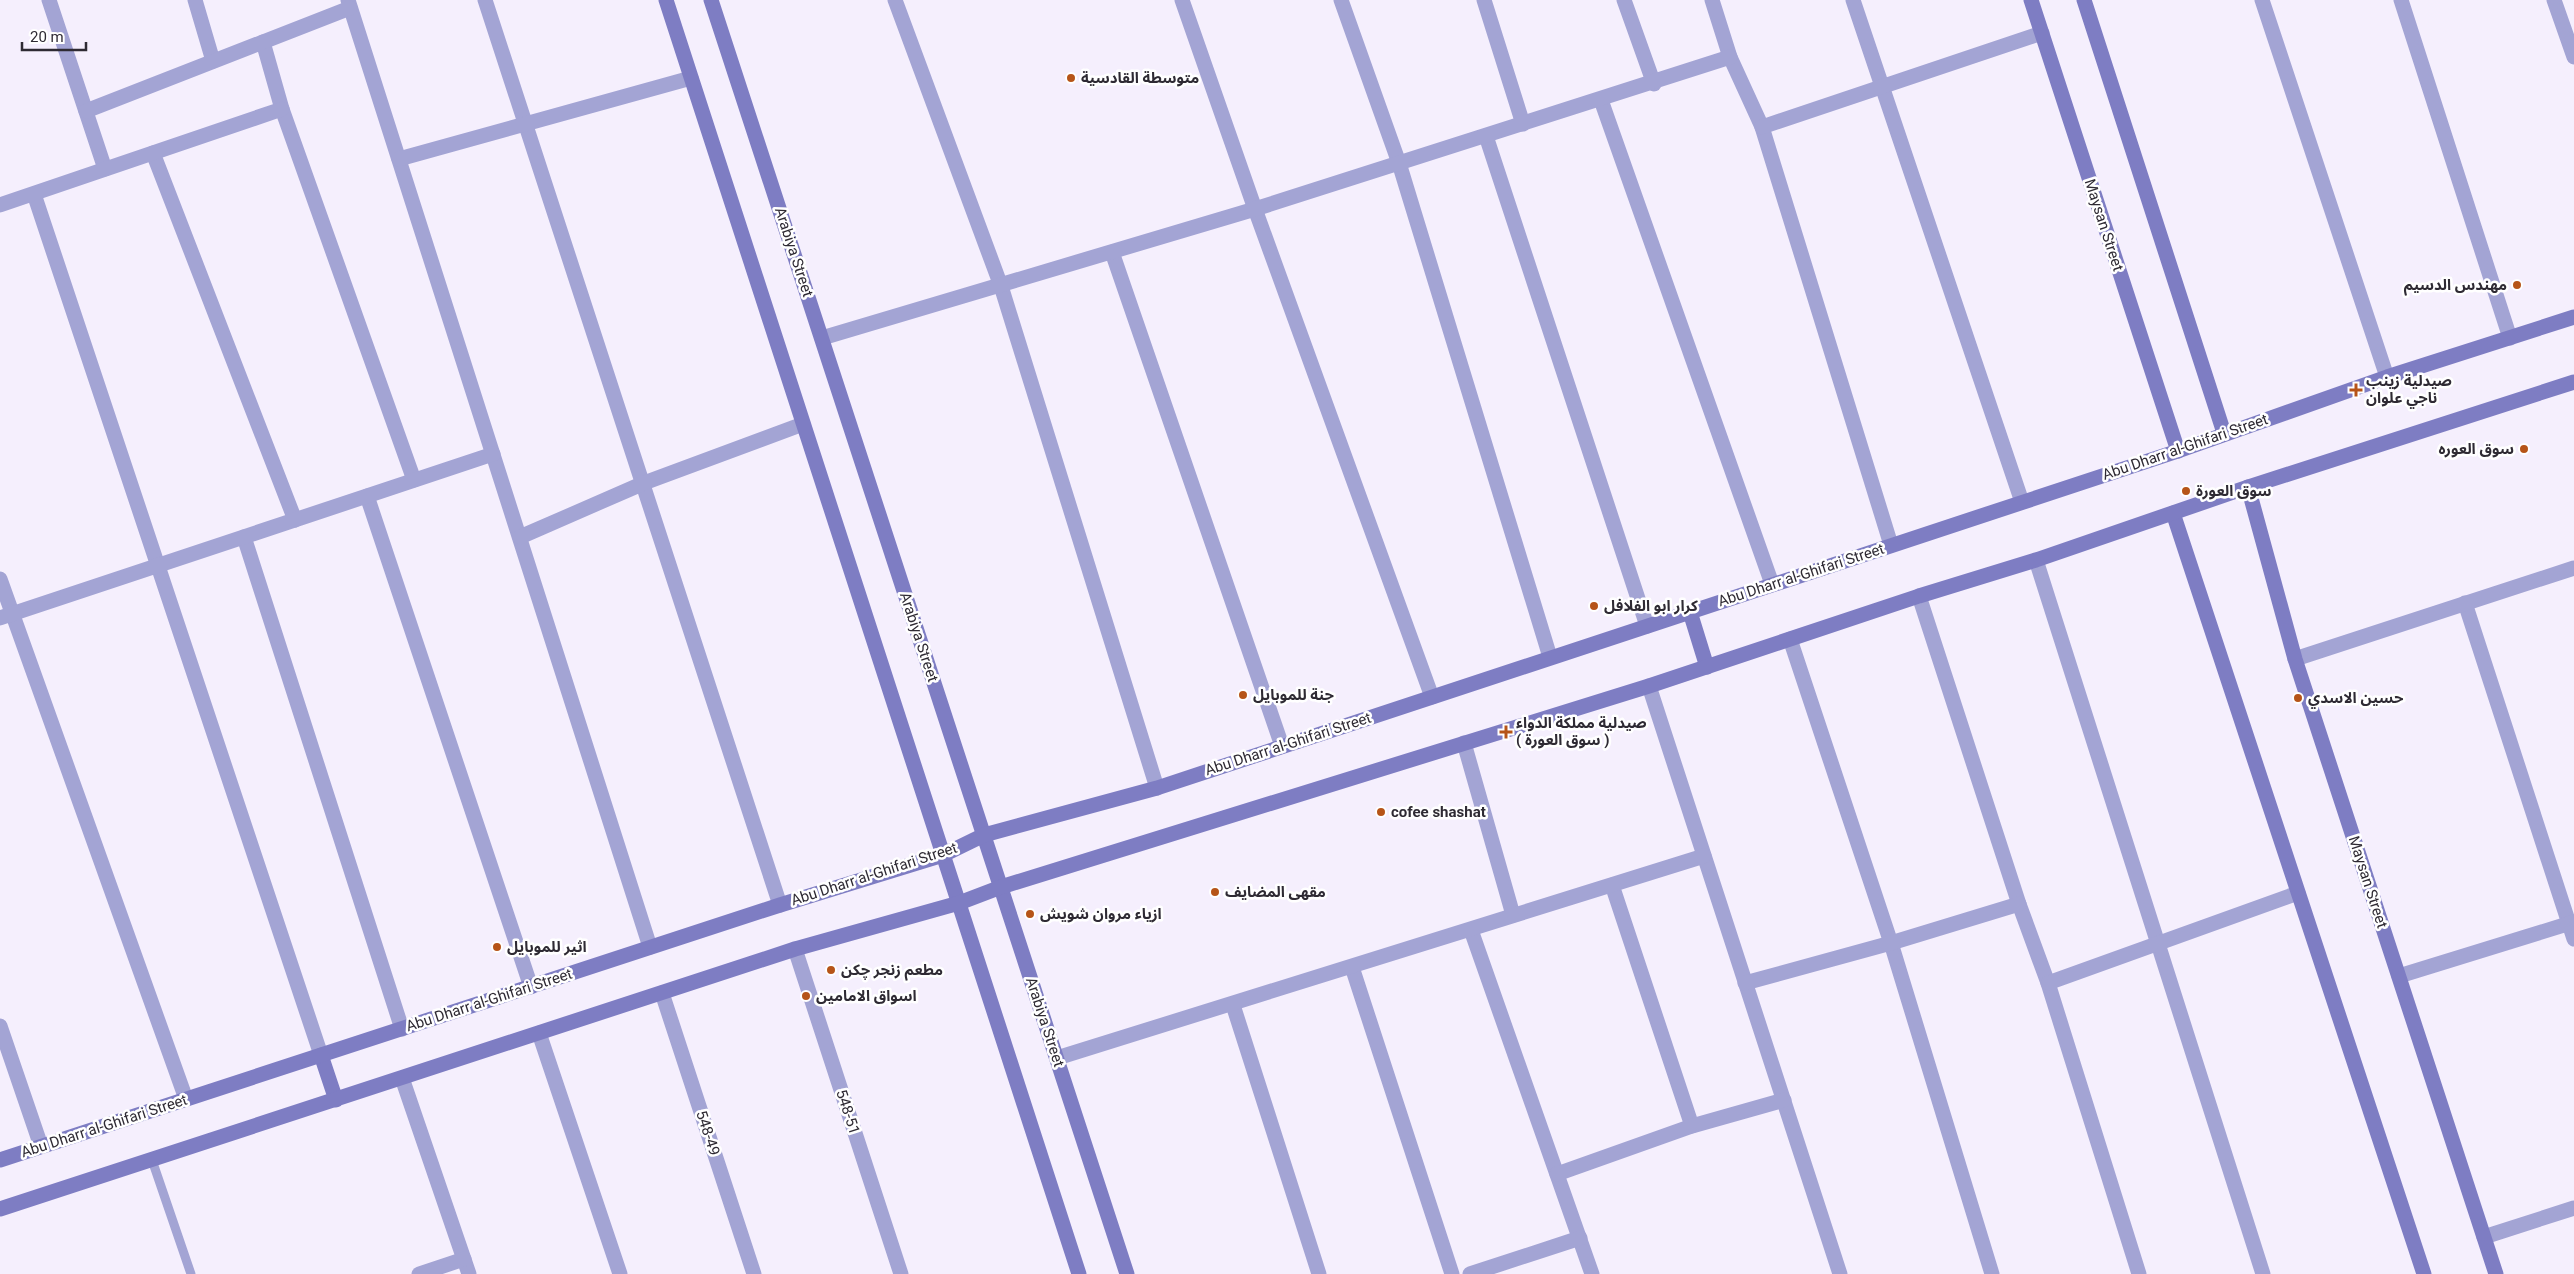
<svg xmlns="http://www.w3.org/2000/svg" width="2574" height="1274" viewBox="0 0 2574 1274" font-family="Roboto,'Noto Sans Arabic',sans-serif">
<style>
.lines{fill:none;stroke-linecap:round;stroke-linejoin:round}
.lane{stroke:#a3a4d4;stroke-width:9}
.street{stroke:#a3a4d4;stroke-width:15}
.secondary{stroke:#7e7dc3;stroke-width:15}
.poi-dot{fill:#b65418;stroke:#fff;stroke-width:2}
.labels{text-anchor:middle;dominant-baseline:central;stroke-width:5;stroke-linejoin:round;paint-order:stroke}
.poi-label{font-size:15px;font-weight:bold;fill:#2e2a33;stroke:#fff;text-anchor:start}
.street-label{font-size:15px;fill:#2e2a33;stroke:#fff}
</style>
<rect width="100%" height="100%" fill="#f5effd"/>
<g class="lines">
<!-- lane -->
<path class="lane" d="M 152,1160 L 191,1274"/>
<!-- street -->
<g class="street">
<path d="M 49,0 L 105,169"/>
<path d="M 195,0 L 213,61"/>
<path d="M 348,0 L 650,947"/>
<path d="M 485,0 L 780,905"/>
<path d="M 895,0 L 1001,286 L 1157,788"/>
<path d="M 1182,0 L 1255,209 L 1432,697"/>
<path d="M 1341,0 L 1399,163 L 1550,657"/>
<path d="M 1484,0 L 1523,124"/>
<path d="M 1624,0 L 1654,84"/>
<path d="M 1712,0 L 1730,57 L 1762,127 L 1891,545"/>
<path d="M 1853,0 L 2022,502"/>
<path d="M 2262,0 L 2387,377"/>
<path d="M 2401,0 L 2510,338"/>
<path d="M 2554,0 L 2574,57"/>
<path d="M 263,42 L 282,109 L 414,480"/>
<path d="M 1601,100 L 1772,584"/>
<path d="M 86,111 L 350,8"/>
<path d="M 1762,127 L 2042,33"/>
<path d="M 1486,136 L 1647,626"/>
<path d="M 153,153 L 295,520"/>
<path d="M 399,159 L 691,78"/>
<path d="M 34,194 L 321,1055"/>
<path d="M 0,205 L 282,109"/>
<path d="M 1112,252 L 1282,746"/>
<path d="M 822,338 L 1255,209 L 1730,57"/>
<path d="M 367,496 L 531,987"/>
<path d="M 244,537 L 402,1029"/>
<path d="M 520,537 L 644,483 L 803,424"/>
<path d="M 2036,560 L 2263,1274"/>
<path d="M 0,579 L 186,1099"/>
<path d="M 1919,596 L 2019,904 L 2048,983 L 2139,1274"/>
<path d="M 2465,603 L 2574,939"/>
<path d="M 0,618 L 493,454"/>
<path d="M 1790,639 L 1891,943 L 1992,1274"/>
<path d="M 2295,659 L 2574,568"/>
<path d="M 1649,686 L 1840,1274"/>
<path d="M 1464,743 L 1513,915"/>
<path d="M 1612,885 L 1692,1126"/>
<path d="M 1471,930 L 1592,1274"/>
<path d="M 795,949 L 901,1274"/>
<path d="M 1352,967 L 1452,1274"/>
<path d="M 2399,976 L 2574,922"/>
<path d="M 1745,983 L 1891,943 L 2019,904"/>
<path d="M 2048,983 L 2298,893"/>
<path d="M 662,993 L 754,1274"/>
<path d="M 1233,1005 L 1319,1274"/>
<path d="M 0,1026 L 41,1146"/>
<path d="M 539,1033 L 620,1274"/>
<path d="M 1057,1058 L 1704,856"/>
<path d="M 402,1078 L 469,1274"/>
<path d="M 1557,1174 L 1692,1126 L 1784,1100"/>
<path d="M 2484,1237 L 2574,1208"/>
<path d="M 419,1274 L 464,1259"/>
<path d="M 1470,1274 L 1580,1238"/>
</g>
<!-- secondary -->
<g class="secondary">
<path d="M 666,0 L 1079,1274"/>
<path d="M 711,0 L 1127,1274"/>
<path d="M 2031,0 L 2178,451"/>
<path d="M 2084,0 L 2224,433"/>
<path d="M 2248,487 L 2295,659 L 2496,1274"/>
<path d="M 2173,513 L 2424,1274"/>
<path d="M 1690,612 L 1707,667"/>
<path d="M 321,1055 L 336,1100"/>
<path d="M 0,1160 L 780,905 L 943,855 L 984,835 L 1157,788 L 2178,451 L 2387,377 L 2574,317"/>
<path d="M 0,1209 L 795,949 L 959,903 L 1001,887 L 1649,686 L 1919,596 L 2036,560 L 2248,487 L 2574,382"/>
</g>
</g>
<!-- markers -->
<g class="poi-dot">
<circle cx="1071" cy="78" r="5"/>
<circle cx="2517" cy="285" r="5"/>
<path d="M2353.5 382.5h5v5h5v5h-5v5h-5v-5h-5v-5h5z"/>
<circle cx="2524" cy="449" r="5"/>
<circle cx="2186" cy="491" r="5"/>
<circle cx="1594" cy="606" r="5"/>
<circle cx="1243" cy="695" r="5"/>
<circle cx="2298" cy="698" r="5"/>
<path d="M1503.5 724.5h5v5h5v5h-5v5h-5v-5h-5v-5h5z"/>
<circle cx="1381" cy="812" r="5"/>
<circle cx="1215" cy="892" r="5"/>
<circle cx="1030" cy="914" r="5"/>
<circle cx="497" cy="947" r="5"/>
<circle cx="831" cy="970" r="5"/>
<circle cx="806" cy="996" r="5"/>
</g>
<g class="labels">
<!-- poi labels -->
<g class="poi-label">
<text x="1081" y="78">متوسطة القادسية</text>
<text x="2507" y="285" text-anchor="end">مهندس الدسيم</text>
<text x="2366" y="381">صيدلية زينب<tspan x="2366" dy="17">ناجي علوان</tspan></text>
<text x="2514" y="449" text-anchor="end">سوق العوره</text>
<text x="2196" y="491">سوق العورة</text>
<text x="1604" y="606">كرار ابو الفلافل</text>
<text x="1253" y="695">جنة للموبايل</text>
<text x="2308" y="698">حسين الاسدي</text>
<text x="1516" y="723">صيدلية مملكة الدواء<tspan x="1516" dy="17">( سوق العورة )</tspan></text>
<text x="1391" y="812">cofee shashat</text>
<text x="1225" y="892">مقهى المضايف</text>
<text x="1040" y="914">ازياء مروان شويش</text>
<text x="507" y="947">اثير للموبايل</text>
<text x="841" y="970">مطعم زنجر چكن</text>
<text x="816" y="996">اسواق الامامين</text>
</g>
<!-- street labels -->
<g class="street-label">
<text transform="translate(2104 225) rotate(72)">Maysan Street</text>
<text transform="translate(794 252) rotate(72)">Arabiya Street</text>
<text transform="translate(2185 447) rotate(-19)">Abu Dharr al-Ghifari Street</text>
<text transform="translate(1801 575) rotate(-18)">Abu Dharr al-Ghifari Street</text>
<text transform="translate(919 637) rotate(72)">Arabiya Street</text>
<text transform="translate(1288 744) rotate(-18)">Abu Dharr al-Ghifari Street</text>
<text transform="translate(874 874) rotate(-18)">Abu Dharr al-Ghifari Street</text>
<text transform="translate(2368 882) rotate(72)">Maysan Street</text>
<text transform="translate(489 1000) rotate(-18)">Abu Dharr al-Ghifari Street</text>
<text transform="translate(1045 1022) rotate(72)">Arabiya Street</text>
<text transform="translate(848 1112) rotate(72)">548-51</text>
<text transform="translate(104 1126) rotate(-18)">Abu Dharr al-Ghifari Street</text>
<text transform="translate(708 1133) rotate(72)">548-49</text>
</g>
</g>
<!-- scale -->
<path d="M22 42v8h64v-8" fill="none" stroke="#2e2a33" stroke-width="2.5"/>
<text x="30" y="42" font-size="15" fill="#2e2a33" stroke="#ffffff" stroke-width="4" paint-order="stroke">20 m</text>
</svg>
